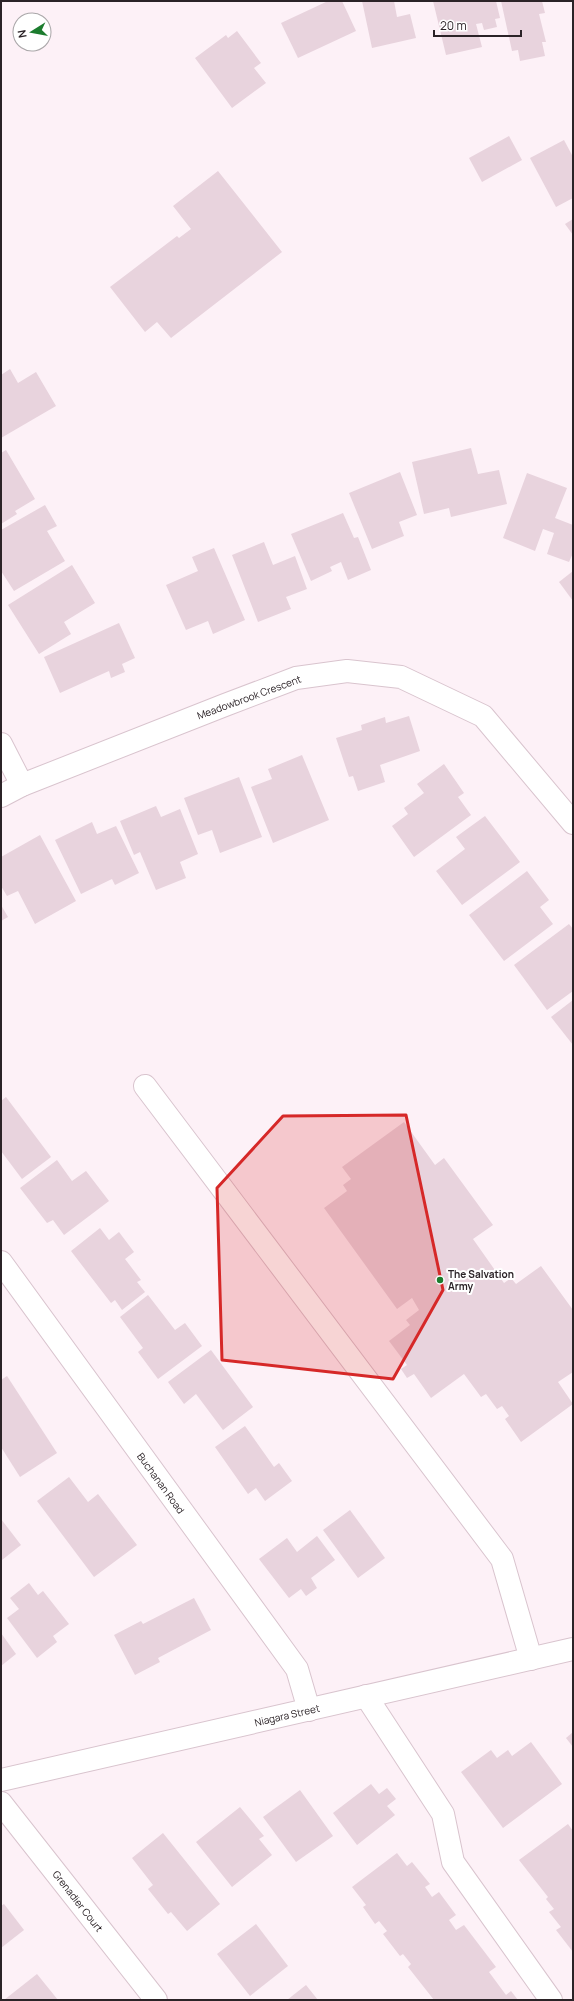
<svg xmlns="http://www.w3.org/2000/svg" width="574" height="2001" viewBox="0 0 574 2001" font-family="Manrope,sans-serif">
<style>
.building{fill:#e8d3dd}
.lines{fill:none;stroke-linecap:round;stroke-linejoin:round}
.minor-casing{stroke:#d9c4ce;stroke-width:24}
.major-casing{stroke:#d9c4ce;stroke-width:24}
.minor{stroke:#fff;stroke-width:22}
.major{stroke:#fff;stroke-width:22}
.marked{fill:#d62828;fill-opacity:0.2;stroke:#d62828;stroke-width:3;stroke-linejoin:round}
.poi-dot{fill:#1c7c2e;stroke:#fff;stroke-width:1.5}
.labels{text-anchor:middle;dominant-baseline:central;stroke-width:4;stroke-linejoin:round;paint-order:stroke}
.street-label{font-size:10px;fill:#2b2327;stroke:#fff}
.poi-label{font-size:10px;font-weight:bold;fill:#2b2327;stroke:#fff;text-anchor:start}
</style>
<rect width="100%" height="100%" fill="#fdf1f7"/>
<!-- building -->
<g class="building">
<path d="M 328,1 L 342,1 L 356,31 L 298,58 L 281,23 Z"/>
<path d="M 362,1 L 394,1 L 397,17 L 410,14 L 416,38 L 372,48 Z"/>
<path d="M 433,1 L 496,1 L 500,18 L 495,19 L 497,27 L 484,30 L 482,23 L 476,24 L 482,47 L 446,55 Z"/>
<path d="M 501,1 L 542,1 L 545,13 L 539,14 L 546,42 L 542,42 L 545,56 L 520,61 L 518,50 L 512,51 Z"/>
<path d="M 237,31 L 261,63 L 254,68 L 266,83 L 232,108 L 195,58 L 226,35 L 228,38 Z"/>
<path d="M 509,136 L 522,160 L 482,182 L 469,158 Z"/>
<path d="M 564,140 L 573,157 L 573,198 L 556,207 L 530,158 Z"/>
<path d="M 218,171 L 282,252 L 171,338 L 157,322 L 145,332 L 110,287 L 177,236 L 179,238 L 191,229 L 173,206 Z"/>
<path d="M 573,219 L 573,235 L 565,224 Z"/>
<path d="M 10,369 L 18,383 L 36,372 L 56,406 L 1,438 L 1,375 Z"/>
<path d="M 471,448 L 478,474 L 499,470 L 507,504 L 451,517 L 449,508 L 424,514 L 412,462 Z"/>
<path d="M 6,450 L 35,499 L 15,511 L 17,514 L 1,524 L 1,453 Z"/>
<path d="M 400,472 L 417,515 L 399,522 L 404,536 L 372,549 L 349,493 Z"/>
<path d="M 527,473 L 567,488 L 555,518 L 573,525 L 573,553 L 569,562 L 547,554 L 554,533 L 543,529 L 535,551 L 503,538 Z"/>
<path d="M 45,505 L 57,526 L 47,531 L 65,561 L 14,591 L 1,571 L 1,530 Z"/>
<path d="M 343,513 L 354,538 L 358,537 L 371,570 L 348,580 L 341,562 L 330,567 L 332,571 L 311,581 L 291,534 Z"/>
<path d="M 264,542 L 273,565 L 295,556 L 307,589 L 286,597 L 291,609 L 258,622 L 232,555 Z"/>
<path d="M 214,548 L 245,620 L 213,634 L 208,621 L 186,630 L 166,585 L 198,571 L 192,557 Z"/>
<path d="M 72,565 L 95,603 L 64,622 L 71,634 L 39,654 L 8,605 Z"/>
<path d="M 573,571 L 573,601 L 559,582 Z"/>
<path d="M 119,623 L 135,658 L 122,664 L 125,672 L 111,678 L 109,671 L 60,693 L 44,657 Z"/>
<path d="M 409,716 L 420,751 L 380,765 L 385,782 L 358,791 L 353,776 L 349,777 L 336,738 L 362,730 L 361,725 L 385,717 L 386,723 Z"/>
<path d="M 302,755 L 329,820 L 273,843 L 251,787 L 272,779 L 268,769 Z"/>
<path d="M 444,764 L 464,793 L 458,797 L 471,815 L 414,857 L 392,826 L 408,814 L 404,808 L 424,793 L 417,784 Z"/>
<path d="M 239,777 L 262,837 L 220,853 L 212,830 L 198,835 L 184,798 Z"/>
<path d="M 156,806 L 161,817 L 180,809 L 198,854 L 180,862 L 186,878 L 156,890 L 140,852 L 134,855 L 120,821 Z"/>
<path d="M 485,816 L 520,862 L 462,905 L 436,871 L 465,849 L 456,837 Z"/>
<path d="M 92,822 L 97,834 L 116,826 L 139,873 L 115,885 L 112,879 L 81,894 L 55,840 Z"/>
<path d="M 40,835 L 76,901 L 35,924 L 18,891 L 7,896 L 1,886 L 1,857 Z"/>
<path d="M 527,871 L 549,900 L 540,907 L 553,924 L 504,961 L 469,915 Z"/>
<path d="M 1,905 L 8,917 L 1,921 Z"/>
<path d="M 569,924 L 573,929 L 573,991 L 547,1010 L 514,965 Z"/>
<path d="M 573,1000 L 573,1045 L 551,1017 Z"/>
<path d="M 6,1097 L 51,1157 L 22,1179 L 1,1151 L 1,1101 Z"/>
<path d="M 404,1122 L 435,1165 L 444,1158 L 493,1225 L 473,1239 L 504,1283 L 511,1278 L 516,1284 L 541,1266 L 573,1310 L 573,1372 L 558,1382 L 573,1404 L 521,1442 L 505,1419 L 509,1416 L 502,1406 L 497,1409 L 486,1394 L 481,1397 L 464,1374 L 431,1398 L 414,1374 L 407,1378 L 401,1369 L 407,1365 L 389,1341 L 410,1325 L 406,1320 L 419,1310 L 412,1298 L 397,1309 L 324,1208 L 347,1191 L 343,1185 L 351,1179 L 342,1167 Z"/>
<path d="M 57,1160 L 72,1181 L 86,1171 L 109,1201 L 64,1235 L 53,1220 L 47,1223 L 20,1188 Z"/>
<path d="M 100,1228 L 109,1240 L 119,1232 L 134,1252 L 125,1259 L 141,1280 L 137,1282 L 145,1292 L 122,1310 L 115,1300 L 111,1303 L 71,1251 Z"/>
<path d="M 148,1295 L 175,1330 L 185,1323 L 202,1346 L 158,1379 L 138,1352 L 143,1348 L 120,1317 Z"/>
<path d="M 211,1350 L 253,1407 L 223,1430 L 196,1394 L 184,1404 L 168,1382 Z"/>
<path d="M 7,1376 L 57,1453 L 20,1477 L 1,1447 L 1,1380 Z"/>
<path d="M 245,1426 L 274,1467 L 279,1463 L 292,1481 L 265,1501 L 256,1488 L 248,1494 L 215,1447 Z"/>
<path d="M 69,1477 L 88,1502 L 98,1494 L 137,1545 L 94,1577 L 37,1501 Z"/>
<path d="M 350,1510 L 385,1558 L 358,1578 L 323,1530 Z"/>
<path d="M 1,1519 L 21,1545 L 2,1560 L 1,1558 Z"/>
<path d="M 317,1536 L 335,1560 L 311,1578 L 317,1588 L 306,1596 L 301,1589 L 289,1598 L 259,1559 L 287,1538 L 297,1552 Z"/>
<path d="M 29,1583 L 38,1595 L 43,1591 L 69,1624 L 53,1636 L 57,1642 L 37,1658 L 7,1618 L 19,1609 L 10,1598 Z"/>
<path d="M 194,1598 L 211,1630 L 158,1658 L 160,1662 L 135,1675 L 114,1635 L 141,1621 L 143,1624 Z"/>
<path d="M 1,1633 L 16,1654 L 1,1666 Z"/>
<path d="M 573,1732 L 573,1747 L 566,1738 Z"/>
<path d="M 531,1742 L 562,1784 L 503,1828 L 461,1772 L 491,1750 L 497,1758 L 508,1750 L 512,1756 Z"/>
<path d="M 371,1784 L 379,1794 L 387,1788 L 396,1799 L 387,1806 L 395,1815 L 357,1845 L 333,1813 Z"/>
<path d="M 300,1790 L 333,1836 L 296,1862 L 263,1817 Z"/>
<path d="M 240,1807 L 264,1836 L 259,1839 L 272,1855 L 232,1887 L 196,1842 Z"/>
<path d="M 568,1824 L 573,1831 L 573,1952 L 556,1930 L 561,1927 L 549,1912 L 554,1909 L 546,1899 L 548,1897 L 519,1860 Z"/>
<path d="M 163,1833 L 220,1904 L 187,1931 L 171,1912 L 168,1914 L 148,1889 L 153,1885 L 132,1858 Z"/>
<path d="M 397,1853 L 407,1866 L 412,1862 L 430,1884 L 425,1887 L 432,1897 L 439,1892 L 456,1915 L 449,1920 L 456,1930 L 464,1925 L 496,1967 L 489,1972 L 506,1995 L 511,1991 L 518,2000 L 434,2000 L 408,1967 L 411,1964 L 403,1954 L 400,1956 L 383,1934 L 387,1931 L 379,1921 L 375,1924 L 363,1907 L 366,1905 L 352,1887 Z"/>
<path d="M 4,1904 L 24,1930 L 1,1948 L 1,1906 Z"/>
<path d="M 256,1924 L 288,1966 L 250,1996 L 217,1954 Z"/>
<path d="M 37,1974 L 58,2000 L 4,2000 Z"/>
<path d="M 306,1985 L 318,2000 L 287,2000 Z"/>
</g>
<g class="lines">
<!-- minor casing -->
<g class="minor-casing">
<g id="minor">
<path d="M 1,744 L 22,785"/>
<path d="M 1,796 L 22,785 L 225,705 L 296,678 L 347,671 L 401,677 L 483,716 L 573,823"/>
<path d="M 145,1086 L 502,1559 L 531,1659"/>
<path d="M 1,1262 L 297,1669 L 309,1710"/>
<path d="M 366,1696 L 443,1814 L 453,1862 L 551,2000"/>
<path d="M 1,1803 L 156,2000"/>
</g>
</g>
<!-- major casing -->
<g class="major-casing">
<path id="major" d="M 1,1780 L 573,1649"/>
</g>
<!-- minor -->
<use href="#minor" class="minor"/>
<!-- major -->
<use href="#major" class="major"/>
</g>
<!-- marked area -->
<path class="marked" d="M 406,1115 L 443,1290 L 393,1379 L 222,1360 L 217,1188 L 283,1116 Z"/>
<!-- markers -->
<circle class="poi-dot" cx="440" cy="1280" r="4"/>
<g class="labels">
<!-- street labels -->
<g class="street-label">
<text transform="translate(249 697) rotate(-20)">Meadowbrook Crescent</text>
<text transform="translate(161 1483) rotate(54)">Buchanan Road</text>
<text transform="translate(287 1715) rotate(-13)">Niagara Street</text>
<text transform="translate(78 1901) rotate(52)">Grenadier Court</text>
</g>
<!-- poi labels -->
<g class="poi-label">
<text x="448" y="1274">The Salvation<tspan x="448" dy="12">Army</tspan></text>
</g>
</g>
<!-- border -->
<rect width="574" height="2001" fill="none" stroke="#2b2327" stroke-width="4"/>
<!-- north arrow -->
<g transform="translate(32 32) rotate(259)"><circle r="19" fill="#ffffff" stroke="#aaa7a9"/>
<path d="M0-3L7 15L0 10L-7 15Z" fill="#1c7c2e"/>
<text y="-6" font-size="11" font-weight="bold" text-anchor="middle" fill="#2b2327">N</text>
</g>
<!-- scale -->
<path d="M434 30v6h87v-6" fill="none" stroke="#2b2327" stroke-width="2"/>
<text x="440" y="30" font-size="12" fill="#2b2327" stroke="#ffffff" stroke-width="3" paint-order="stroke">20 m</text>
</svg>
